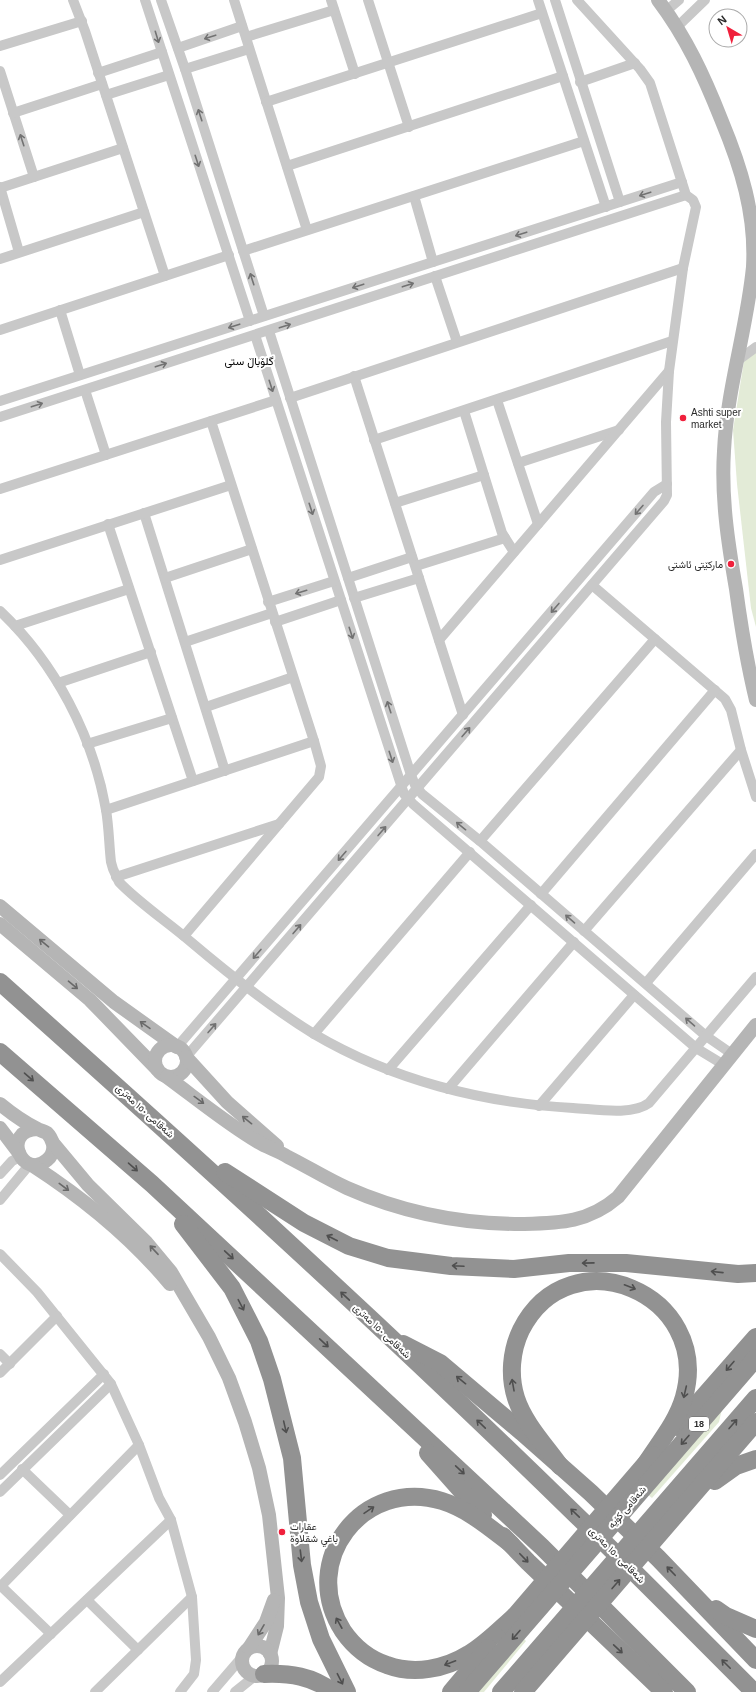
<svg xmlns="http://www.w3.org/2000/svg" width="756" height="1692" viewBox="0 0 756 1692" font-family="Arial,Vazirmatn,sans-serif">
<style>
.green{fill:#e3ebd7}
.lines{fill:none;stroke-linecap:round;stroke-linejoin:round}
.street{stroke:#c8c8c8;stroke-width:10}
.secondary{stroke:#b5b5b5;stroke-width:14}
.highway{stroke:#929292;stroke-width:18}
.oneway{stroke:#727272}
.oneway2{stroke:#696969}
.oneway3{stroke:#4f4f4f}
.poi-dot{fill:#f0203c;stroke:#fff;stroke-width:1.5}
.labels{text-anchor:middle;dominant-baseline:central;stroke-width:4;stroke-linejoin:round;paint-order:stroke}
.shield{fill:#fff;stroke:#6b6b6b;stroke-width:1}
.shield-label{font-size:9px;font-weight:bold;fill:#2b2b2b}
.poi-label{font-size:10px;fill:#2b2b2b;stroke:#fff;text-anchor:start}
.street-label{font-size:10px;fill:#2b2b2b;stroke:#fff}
.neighbourhood-label{font-size:11px;fill:#000;stroke:#fff}
</style>
<rect width="100%" height="100%" fill="#fff"/>
<!-- green -->
<g class="green">
<path d="M 756,348 L 756,627 L 751,608 L 737,484 L 733,430 L 744,361 Z"/>
<path d="M 722,1409 L 719,1422 L 652,1498 L 647,1494 Z"/>
<path d="M 522,1637 L 526,1641 L 484,1692 L 475,1692 Z"/>
</g>
<g class="lines">
<!-- street -->
<g class="street">
<path d="M 73,0 L 85,31 L 165,276"/>
<path d="M 145,0 L 250,321"/>
<path d="M 161,0 L 185,69 L 264,316"/>
<path d="M 234,0 L 307,230"/>
<path d="M 331,0 L 355,74"/>
<path d="M 368,0 L 409,127"/>
<path d="M 538,0 L 606,207"/>
<path d="M 555,0 L 620,202"/>
<path d="M 666,11 L 679,0"/>
<path d="M 677,27 L 705,0"/>
<path d="M 246,37 L 334,10"/>
<path d="M 0,46 L 82,21"/>
<path d="M 178,48 L 242,26"/>
<path d="M 185,69 L 249,49"/>
<path d="M 0,71 L 34,177"/>
<path d="M 98,73 L 162,52"/>
<path d="M 580,82 L 635,63"/>
<path d="M 106,95 L 169,75"/>
<path d="M 266,102 L 542,13"/>
<path d="M 13,113 L 102,84"/>
<path d="M 287,166 L 563,76"/>
<path d="M 0,187 L 19,252"/>
<path d="M 0,188 L 123,148"/>
<path d="M 414,196 L 433,262"/>
<path d="M 243,251 L 584,141"/>
<path d="M 0,259 L 144,212"/>
<path d="M 435,276 L 457,342"/>
<path d="M 60,310 L 80,375"/>
<path d="M 0,330 L 229,255"/>
<path d="M 269,331 L 411,775 L 415,785 L 422,794 L 480,841 L 706,1036 L 732,1054"/>
<path d="M 255,335 L 404,794 L 413,804 L 696,1048 L 724,1065"/>
<path d="M 737,361 L 756,347"/>
<path d="M 354,376 L 463,715"/>
<path d="M 85,390 L 106,455"/>
<path d="M 290,398 L 683,268"/>
<path d="M 497,400 L 538,524"/>
<path d="M 0,401 L 682,182"/>
<path d="M 464,411 L 502,533 L 514,552"/>
<path d="M 0,417 L 686,195"/>
<path d="M 374,440 L 672,341"/>
<path d="M 518,463 L 619,430"/>
<path d="M 0,489 L 276,400"/>
<path d="M 395,503 L 484,475"/>
<path d="M 144,513 L 225,771"/>
<path d="M 108,524 L 193,781"/>
<path d="M 0,560 L 231,485"/>
<path d="M 416,566 L 505,538"/>
<path d="M 165,578 L 252,549"/>
<path d="M 348,578 L 412,557"/>
<path d="M 592,585 L 725,699 L 731,710 L 741,750 L 756,797"/>
<path d="M 354,598 L 419,578"/>
<path d="M 268,602 L 334,581"/>
<path d="M 0,611 C 55,663 93,736 106,810 C 109,827 109,845 111,862 L 113,869 L 119,882 C 139,903 169,923 191,942 C 230,975 270,1007 314,1034 C 392,1080 483,1103 573,1108 C 594,1109 632,1116 649,1103 L 756,977"/>
<path d="M 275,622 L 341,600"/>
<path d="M 15,626 L 129,589"/>
<path d="M 439,640 L 669,371"/>
<path d="M 185,642 L 272,613"/>
<path d="M 58,683 L 151,652"/>
<path d="M 206,707 L 293,677"/>
<path d="M 87,744 L 172,718"/>
<path d="M 106,810 L 314,741"/>
<path d="M 480,841 L 655,639"/>
<path d="M 116,877 L 279,824"/>
<path d="M 541,894 L 715,690"/>
<path d="M 584,931 L 741,750"/>
<path d="M 184,936 L 319,777 L 321,766 L 314,741 L 211,421"/>
<path d="M 646,983 L 756,854"/>
<path d="M 314,1034 L 470,852"/>
<path d="M 177,1047 L 654,492 L 667,484"/>
<path d="M 186,1057 L 664,501 L 667,495 L 666,422 L 669,371 L 683,268 L 696,207 L 693,200 L 686,195 L 650,83 L 640,69 L 577,0"/>
<path d="M 388,1070 L 531,905"/>
<path d="M 448,1089 L 574,942"/>
<path d="M 539,1106 L 634,995"/>
<path d="M 0,1174 L 12,1161 L 20,1157"/>
<path d="M 0,1200 L 30,1164"/>
<path d="M 0,1254 L 37,1292 L 111,1384 L 139,1445 L 159,1498 L 171,1520 L 192,1597 L 196,1660 L 194,1674 L 180,1692"/>
<path d="M 0,1354 L 10,1364"/>
<path d="M 0,1373 L 57,1316"/>
<path d="M 22,1469 L 70,1515"/>
<path d="M 0,1475 L 104,1374"/>
<path d="M 0,1492 L 111,1384"/>
<path d="M 1,1586 L 51,1634"/>
<path d="M 0,1587 L 139,1445"/>
<path d="M 87,1600 L 138,1650"/>
<path d="M 0,1682 L 171,1520"/>
<path d="M 95,1692 L 192,1597"/>
<path d="M 212,1692 L 243,1656"/>
<path d="M 235,1692 L 255,1676"/>
</g>
<!-- secondary -->
<g class="secondary">
<path d="M 658,0 C 686,37 704,76 721,119 C 741,167 756,214 753,267 C 747,329 727,388 724,451 C 721,497 728,543 736,589 C 741,626 747,663 756,700"/>
<path d="M 0,906 L 114,1002 L 177,1047"/>
<path d="M 0,924 L 90,1000 L 157,1069"/>
<circle cx="171" cy="1061" r="16"/>
<path d="M 186,1057 L 227,1102 L 277,1146"/>
<path d="M 167,1077 C 197,1099 226,1123 258,1142 C 268,1148 279,1151 288,1157 C 308,1167 327,1179 347,1188 C 401,1212 462,1224 521,1224 C 559,1223 588,1223 618,1197 L 756,1025"/>
<path d="M 0,1104 C 11,1113 23,1122 36,1128 C 39,1130 43,1131 47,1133 C 50,1136 52,1140 53,1144 C 54,1150 52,1156 47,1160 C 23,1181 0,1131 37,1129"/>
<path d="M 0,1128 L 19,1153"/>
<path d="M 53,1143 L 88,1185 L 146,1242 L 171,1272 L 209,1337 L 229,1378 L 245,1422 L 259,1468 L 269,1515 L 278,1598 L 277,1626 L 270,1654"/>
<path d="M 32,1165 C 83,1198 131,1237 170,1284"/>
<circle cx="257" cy="1661" r="15"/>
<path d="M 249,1648 L 266,1622 L 274,1600"/>
</g>
<!-- highway -->
<g class="highway">
<path d="M 0,982 C 194,1155 387,1330 573,1512 C 634,1571 694,1632 754,1692"/>
<path d="M 0,1052 L 152,1184 L 542,1547 L 687,1692"/>
<path d="M 225,1172 L 304,1223 L 349,1246 L 388,1258 L 451,1266 L 514,1269 L 569,1263 L 626,1263 L 738,1274 L 756,1273"/>
<path d="M 183,1224 L 232,1288 L 259,1341 L 272,1379 L 292,1458 L 302,1565 L 309,1602 L 321,1639 L 347,1692"/>
<path d="M 403,1344 L 440,1363 L 522,1432 L 591,1493 L 658,1558 L 756,1660"/>
<path d="M 677,1427 L 756,1337"/>
<path d="M 428,1453 L 483,1515"/>
<path d="M 560,1466 C 545,1445 524,1423 516,1398 C 509,1376 511,1351 521,1330 C 570,1233 713,1294 684,1397 C 677,1422 659,1443 645,1465"/>
<path d="M 715,1481 L 736,1466 L 756,1459"/>
<path d="M 503,1536 L 528,1562 L 664,1692"/>
<path d="M 511,1544 C 489,1527 468,1509 442,1501 C 363,1477 298,1561 343,1631 C 354,1647 369,1659 387,1665 C 414,1675 445,1669 469,1654 C 486,1644 500,1629 515,1616"/>
<path d="M 716,1609 L 726,1616 L 756,1629"/>
<path d="M 508,1624 L 653,1455"/>
<path d="M 264,1674 C 290,1673 312,1676 333,1692"/>
<path d="M 451,1692 L 488,1648"/>
<path d="M 467,1692 L 756,1358"/>
<path d="M 501,1692 L 756,1398"/>
<path d="M 523,1692 L 756,1422"/>
</g>
</g>
<!-- one-way arrows -->
<defs><path id="oneway-shaft" d="M-6 0H5M1.5-3L5.5 0L1.5 3" fill="none" stroke-width="1.6" stroke-linecap="round" stroke-linejoin="round"/></defs>
<g class="oneway">
<use href="#oneway-shaft" transform="translate(157 37) rotate(73)"/>
<use href="#oneway-shaft" transform="translate(210 37) rotate(162)"/>
<use href="#oneway-shaft" transform="translate(200 115) rotate(-108)"/>
<use href="#oneway-shaft" transform="translate(22 140) rotate(-108)"/>
<use href="#oneway-shaft" transform="translate(197 161) rotate(72)"/>
<use href="#oneway-shaft" transform="translate(645 194) rotate(162)"/>
<use href="#oneway-shaft" transform="translate(521 234) rotate(162)"/>
<use href="#oneway-shaft" transform="translate(252 279) rotate(-108)"/>
<use href="#oneway-shaft" transform="translate(408 285) rotate(-18)"/>
<use href="#oneway-shaft" transform="translate(358 286) rotate(162)"/>
<use href="#oneway-shaft" transform="translate(234 326) rotate(162)"/>
<use href="#oneway-shaft" transform="translate(285 326) rotate(-18)"/>
<use href="#oneway-shaft" transform="translate(161 365) rotate(-18)"/>
<use href="#oneway-shaft" transform="translate(271 386) rotate(72)"/>
<use href="#oneway-shaft" transform="translate(37 405) rotate(-18)"/>
<use href="#oneway-shaft" transform="translate(311 509) rotate(72)"/>
<use href="#oneway-shaft" transform="translate(639 510) rotate(131)"/>
<use href="#oneway-shaft" transform="translate(301 592) rotate(163)"/>
<use href="#oneway-shaft" transform="translate(555 608) rotate(131)"/>
<use href="#oneway-shaft" transform="translate(351 633) rotate(72)"/>
<use href="#oneway-shaft" transform="translate(389 707) rotate(-108)"/>
<use href="#oneway-shaft" transform="translate(466 732) rotate(-49)"/>
<use href="#oneway-shaft" transform="translate(391 757) rotate(72)"/>
<use href="#oneway-shaft" transform="translate(461 826) rotate(-141)"/>
<use href="#oneway-shaft" transform="translate(382 831) rotate(-49)"/>
<use href="#oneway-shaft" transform="translate(342 856) rotate(131)"/>
<use href="#oneway-shaft" transform="translate(570 919) rotate(-139)"/>
<use href="#oneway-shaft" transform="translate(297 929) rotate(-49)"/>
<use href="#oneway-shaft" transform="translate(257 954) rotate(131)"/>
<use href="#oneway-shaft" transform="translate(690 1022) rotate(-139)"/>
<use href="#oneway-shaft" transform="translate(212 1028) rotate(-49)"/>
</g>
<g class="oneway2">
<use href="#oneway-shaft" transform="translate(44 943) rotate(-140)"/>
<use href="#oneway-shaft" transform="translate(73 985) rotate(40)"/>
<use href="#oneway-shaft" transform="translate(145 1025) rotate(-145)"/>
<use href="#oneway-shaft" transform="translate(199 1100) rotate(36)"/>
<use href="#oneway-shaft" transform="translate(247 1120) rotate(-141)"/>
<use href="#oneway-shaft" transform="translate(64 1187) rotate(37)"/>
<use href="#oneway-shaft" transform="translate(154 1250) rotate(-133)"/>
<use href="#oneway-shaft" transform="translate(261 1630) rotate(120)"/>
</g>
<g class="oneway3">
<use href="#oneway-shaft" transform="translate(29 1077) rotate(41)"/>
<use href="#oneway-shaft" transform="translate(133 1167) rotate(41)"/>
<use href="#oneway-shaft" transform="translate(332 1238) rotate(-153)"/>
<use href="#oneway-shaft" transform="translate(229 1255) rotate(43)"/>
<use href="#oneway-shaft" transform="translate(588 1263) rotate(179)"/>
<use href="#oneway-shaft" transform="translate(458 1266) rotate(-177)"/>
<use href="#oneway-shaft" transform="translate(717 1272) rotate(-174)"/>
<use href="#oneway-shaft" transform="translate(630 1287) rotate(21)"/>
<use href="#oneway-shaft" transform="translate(345 1296) rotate(-137)"/>
<use href="#oneway-shaft" transform="translate(241 1305) rotate(62)"/>
<use href="#oneway-shaft" transform="translate(324 1343) rotate(43)"/>
<use href="#oneway-shaft" transform="translate(730 1366) rotate(131)"/>
<use href="#oneway-shaft" transform="translate(461 1380) rotate(-141)"/>
<use href="#oneway-shaft" transform="translate(513 1385) rotate(-100)"/>
<use href="#oneway-shaft" transform="translate(685 1392) rotate(103)"/>
<use href="#oneway-shaft" transform="translate(481 1424) rotate(-136)"/>
<use href="#oneway-shaft" transform="translate(733 1424) rotate(-49)"/>
<use href="#oneway-shaft" transform="translate(285 1427) rotate(77)"/>
<use href="#oneway-shaft" transform="translate(685 1440) rotate(131)"/>
<use href="#oneway-shaft" transform="translate(460 1470) rotate(43)"/>
<use href="#oneway-shaft" transform="translate(369 1510) rotate(-34)"/>
<use href="#oneway-shaft" transform="translate(575 1513) rotate(-136)"/>
<use href="#oneway-shaft" transform="translate(301 1556) rotate(83)"/>
<use href="#oneway-shaft" transform="translate(524 1558) rotate(46)"/>
<use href="#oneway-shaft" transform="translate(671 1571) rotate(-134)"/>
<use href="#oneway-shaft" transform="translate(616 1584) rotate(-49)"/>
<use href="#oneway-shaft" transform="translate(339 1623) rotate(-119)"/>
<use href="#oneway-shaft" transform="translate(516 1635) rotate(131)"/>
<use href="#oneway-shaft" transform="translate(618 1649) rotate(43)"/>
<use href="#oneway-shaft" transform="translate(450 1663) rotate(159)"/>
<use href="#oneway-shaft" transform="translate(726 1664) rotate(-135)"/>
<use href="#oneway-shaft" transform="translate(340 1679) rotate(63)"/>
</g>
<!-- markers -->
<g class="poi-dot">
<circle cx="683" cy="418" r="4"/>
<circle cx="731" cy="564" r="4"/>
<circle cx="282" cy="1532" r="4"/>
</g>
<g class="labels">
<!-- shield labels -->
<rect class="shield" x="689" y="1417" width="20" height="14" rx="3"/>
<g class="shield-label">
<text x="699" y="1424">18</text>
</g>
<!-- poi labels -->
<g class="poi-label">
<text x="691" y="412">Ashti super<tspan x="691" dy="12">market</tspan></text>
<text x="723" y="564" text-anchor="end">مارکێتی ئاشتی</text>
<text x="290" y="1526">عقارات<tspan x="290" dy="12">باغي شقلاوة</tspan></text>
</g>
<!-- street labels -->
<g class="street-label">
<text transform="translate(145 1111) rotate(42)">شەقامی ١٥٠ مەتری</text>
<text transform="translate(382 1331) rotate(43)">شەقامی ١٥٠ مەتری</text>
<text transform="translate(627 1507) rotate(-49)">شەقامی کۆیە</text>
<text transform="translate(617 1555) rotate(45)">شەقامی ١٥٠ مەتری</text>
</g>
<!-- neighbourhood labels -->
<g class="neighbourhood-label">
<text x="249" y="361">گلۆباڵ ستی</text>
</g>
</g>
<!-- north arrow -->
<g transform="translate(728 28) rotate(322)"><circle r="19" fill="#ffffff" stroke="#aaaaaa"/>
<path d="M0-3L7 15L0 10L-7 15Z" fill="#f0203c"/>
<text y="-6" font-size="11" font-weight="bold" text-anchor="middle" fill="#2b2b2b">N</text>
</g>
</svg>
